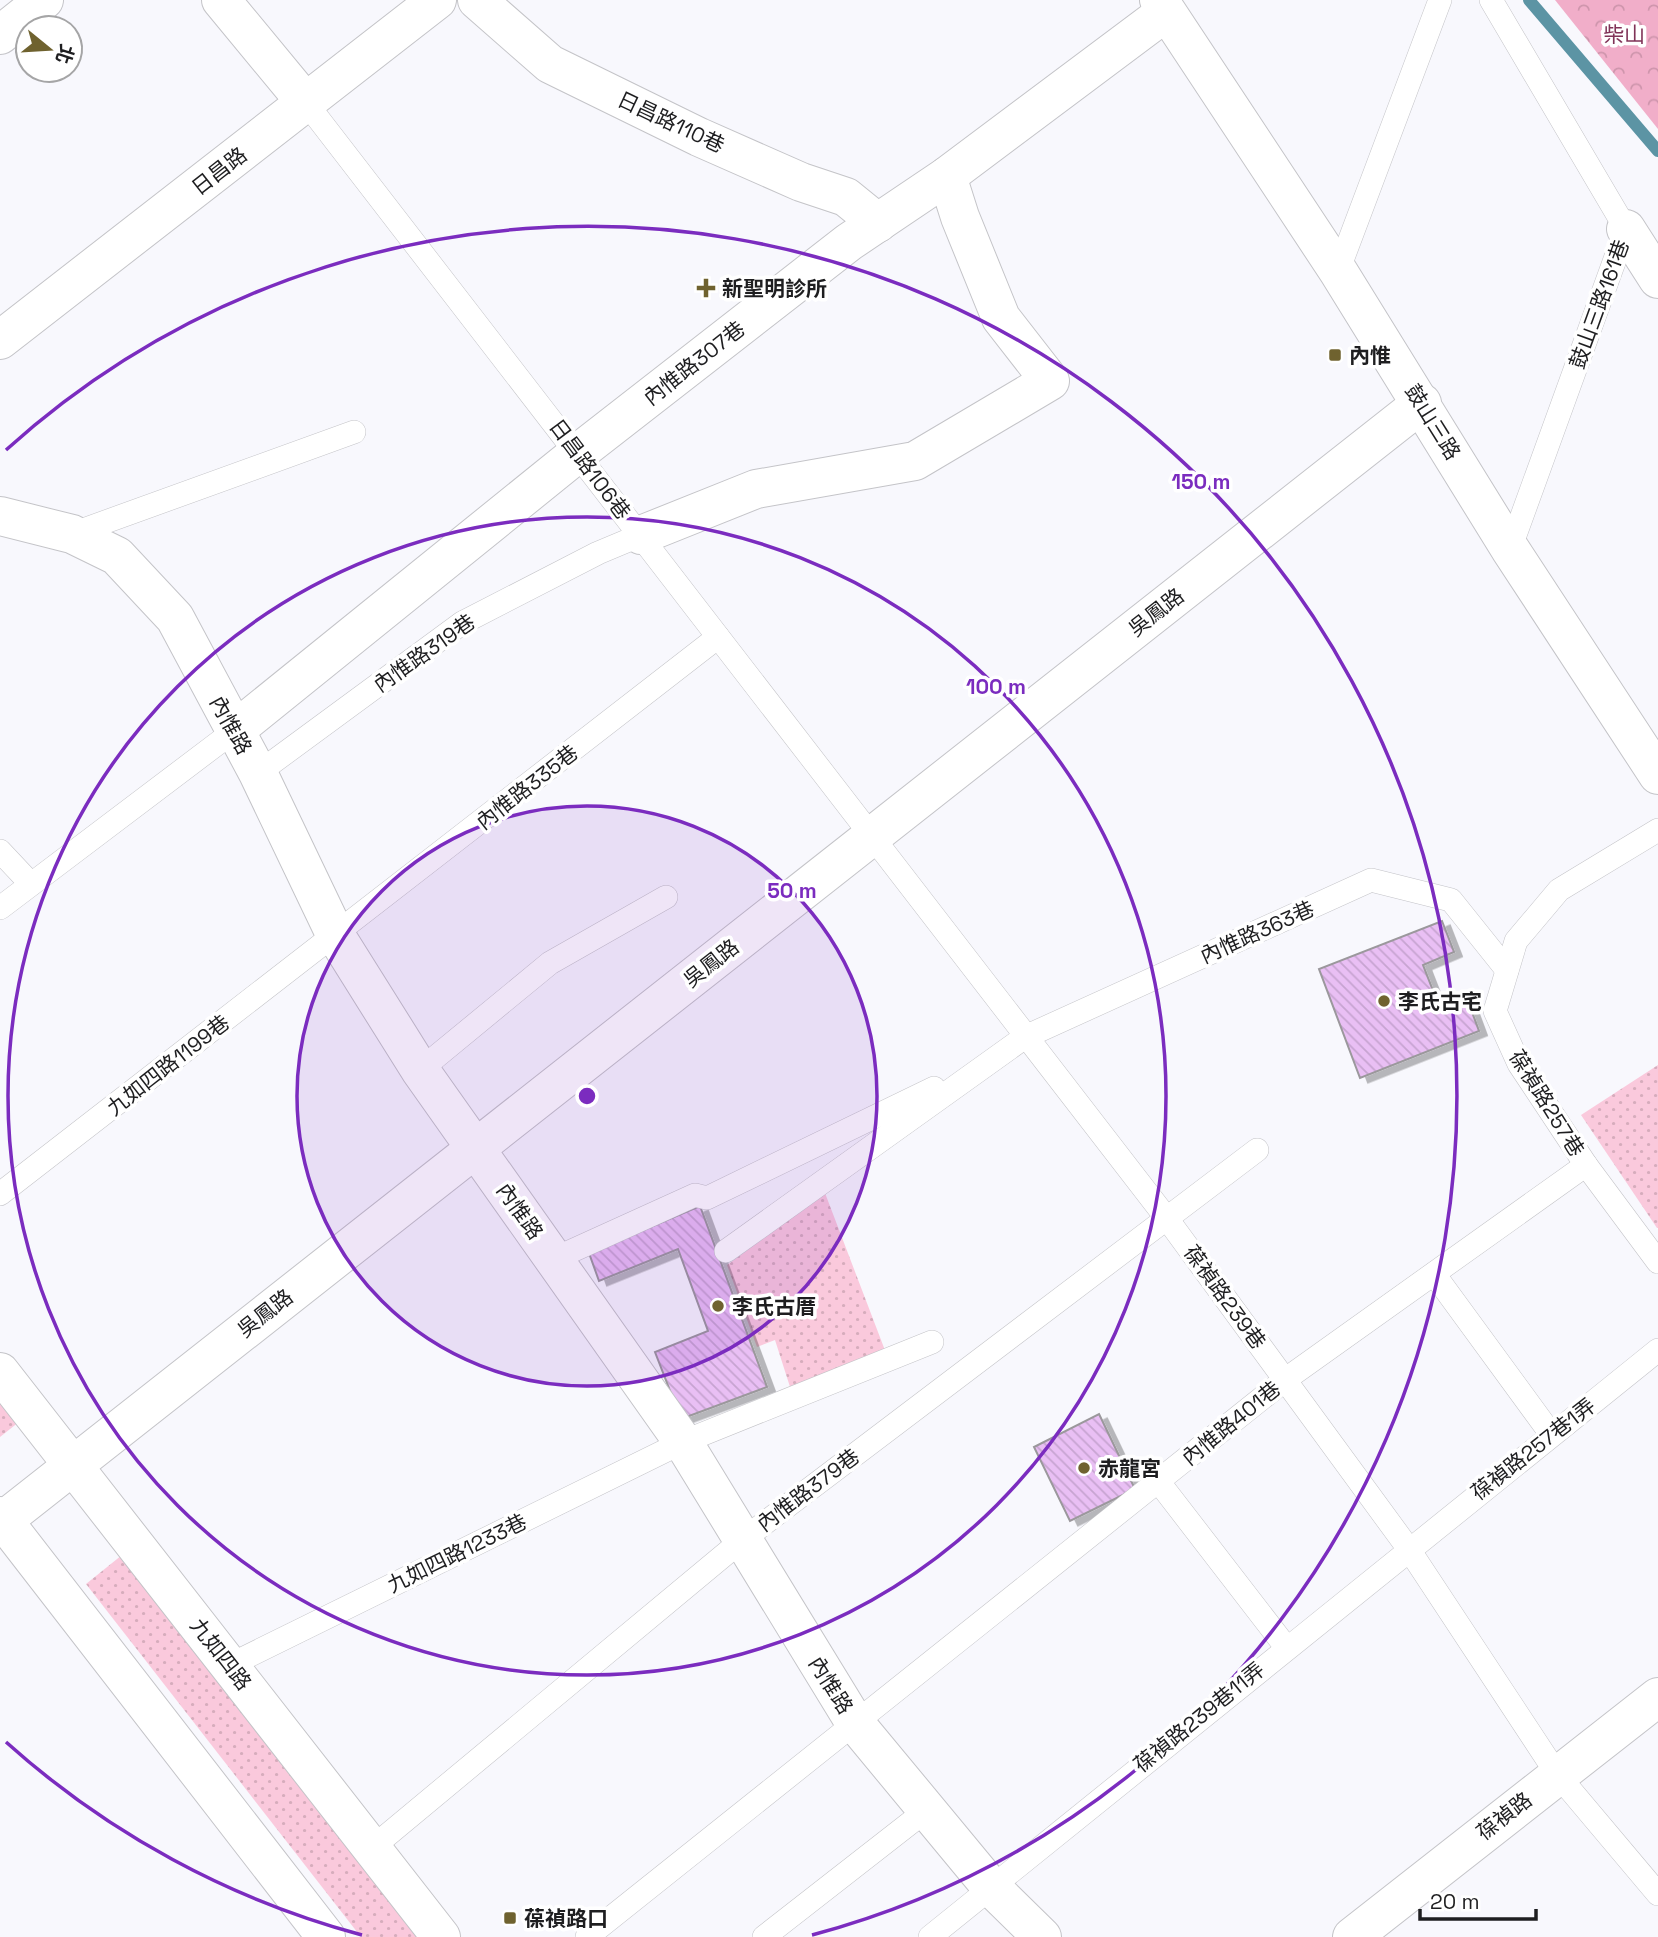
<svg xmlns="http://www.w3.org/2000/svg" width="1658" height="1937" viewBox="0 0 1658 1937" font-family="'Space Grotesk','Noto Sans TC',sans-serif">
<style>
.forest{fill:url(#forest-crowns)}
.park{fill:url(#park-dots)}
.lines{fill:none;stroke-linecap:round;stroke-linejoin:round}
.stream{stroke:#5c94a4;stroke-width:12}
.building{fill:url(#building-back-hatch);stroke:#9b989c;stroke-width:2;filter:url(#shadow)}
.service-casing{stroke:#c4c4c8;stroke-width:24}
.minor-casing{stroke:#c4c4c8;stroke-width:40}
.tertiary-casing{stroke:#c4c4c8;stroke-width:40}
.service{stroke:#fff;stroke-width:23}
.minor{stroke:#fff;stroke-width:38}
.tertiary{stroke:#fff;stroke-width:38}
.ring{fill:none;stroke:#7b2cbf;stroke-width:3.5}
.poi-dot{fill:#6f622f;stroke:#fff;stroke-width:2.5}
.labels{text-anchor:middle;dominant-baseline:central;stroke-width:7;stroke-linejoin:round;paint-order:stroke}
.park-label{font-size:21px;fill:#803358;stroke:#fff}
.street-label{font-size:21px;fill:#1e1e20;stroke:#fff}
.poi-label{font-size:21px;font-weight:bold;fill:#1e1e20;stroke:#fff;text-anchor:start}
.centre{fill:#7b2cbf;stroke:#fff;stroke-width:3.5}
.ring-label{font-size:21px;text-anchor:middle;font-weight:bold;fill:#7b2cbf;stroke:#fff;stroke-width:7;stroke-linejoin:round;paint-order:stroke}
</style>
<defs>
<pattern id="forest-crowns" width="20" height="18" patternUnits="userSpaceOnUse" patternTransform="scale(1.75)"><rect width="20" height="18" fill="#f1aec9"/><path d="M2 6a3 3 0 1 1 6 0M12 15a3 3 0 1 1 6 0" fill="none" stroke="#ce95ac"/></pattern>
<pattern id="park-dots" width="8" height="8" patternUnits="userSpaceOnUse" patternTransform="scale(1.75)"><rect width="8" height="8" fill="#fac9dc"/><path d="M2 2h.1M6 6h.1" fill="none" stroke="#d6acbc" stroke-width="1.8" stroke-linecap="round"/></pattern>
<pattern id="building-back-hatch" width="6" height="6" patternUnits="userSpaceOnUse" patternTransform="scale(1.75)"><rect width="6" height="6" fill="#e9bff4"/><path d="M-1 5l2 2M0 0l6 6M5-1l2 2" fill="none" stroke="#c7a4d1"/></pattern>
<filter id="shadow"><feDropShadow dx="8" dy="4.5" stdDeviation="0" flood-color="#0004"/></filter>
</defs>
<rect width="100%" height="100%" fill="#f8f8fd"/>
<!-- forest -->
<path class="forest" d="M 1555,0 L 1658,0 L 1658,129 Z"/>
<!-- park -->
<g class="park">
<path d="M 1658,1065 L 1658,1228 L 1657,1228 L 1581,1115 Z"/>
<path d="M 825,1193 L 886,1353 L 791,1390 L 775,1340 L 757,1347 L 727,1265 Z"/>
<path d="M 0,1388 L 24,1418 L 0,1437 Z"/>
<path d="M 122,1555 L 420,1937 L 361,1937 L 86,1584 Z"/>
</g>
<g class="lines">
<!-- stream -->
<path class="stream" d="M 1529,0 L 1658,151"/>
</g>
<!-- building -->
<g class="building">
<path d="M 1442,921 L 1454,952 L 1423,965 L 1439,1006 L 1466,996 L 1479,1031 L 1360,1078 L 1319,969 Z"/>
<path d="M 700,1206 L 767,1387 L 681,1419 L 655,1352 L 708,1331 L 678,1249 L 599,1281 L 589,1253 Z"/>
<path d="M 1099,1414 L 1135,1489 L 1070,1521 L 1034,1447 Z"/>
</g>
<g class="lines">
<!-- service casing -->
<g class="service-casing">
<g id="service">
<path d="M 1491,0 L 1626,229 L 1510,549"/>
<path d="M 307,104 L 1168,1220 L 1408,1548 L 1557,1774 L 1658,1894"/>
<path d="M 1338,271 L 1440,0"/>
<path d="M 72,534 L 354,432"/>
<path d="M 258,773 L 462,623 L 598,553 L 641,535"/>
<path d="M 1658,830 L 1559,890 L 1516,941 L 1495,1011 L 1519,1064 L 1586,1165 L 1658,1262"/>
<path d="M 0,851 L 31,884"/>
<path d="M 0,908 L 234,731"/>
<path d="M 420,1070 L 550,963 L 666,897"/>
<path d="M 0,1194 L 718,637"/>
<path d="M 726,1251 L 1025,1037 L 1371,880 L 1451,900 L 1507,970"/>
<path d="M 554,1259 L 695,1195 L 707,1198 L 934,1088"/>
<path d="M 1434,1274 L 1551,1434"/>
<path d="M 1158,1481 L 1286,1647"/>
<path d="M 230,1665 L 683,1442 L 932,1342"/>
<path d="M 373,1847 L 741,1541 L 1257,1150"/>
<path d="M 587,1937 L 1286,1379 L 1586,1165"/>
<path d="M 764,1937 L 928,1809"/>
<path d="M 930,1937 L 1658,1350"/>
</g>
</g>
<!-- minor casing -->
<g class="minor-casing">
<g id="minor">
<path d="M 221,0 L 307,104"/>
<path d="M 477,0 L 550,64 L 699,137 L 801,182 L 846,197 L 878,223"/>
<path d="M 0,35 L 44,0"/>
<path d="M 1626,229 L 1658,279"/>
<path d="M 0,340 L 437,0"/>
<path d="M 0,516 L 72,534 L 117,556 L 175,618 L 258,773 L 336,936 L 420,1070 L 683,1442 L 855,1723 L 990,1886 L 1042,1937"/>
<path d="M 641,535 L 756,489 L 915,461 L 1050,381 L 1001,318 L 960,217 L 947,176"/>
<path d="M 234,731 L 578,453 L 849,242 L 947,176 L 1166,12"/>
<path d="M 0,1523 L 1422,403"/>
<path d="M 1352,1937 L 1658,1697"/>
</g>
</g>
<!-- tertiary casing -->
<g class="tertiary-casing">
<g id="tertiary">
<path d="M 1159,0 L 1338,271 L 1510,549 L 1658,775"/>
<path d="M 0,1372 L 441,1937"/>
<path d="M 0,1516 L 326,1937"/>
</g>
</g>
<!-- service -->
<use href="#service" class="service"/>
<!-- minor -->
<use href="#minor" class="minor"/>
<!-- tertiary -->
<use href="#tertiary" class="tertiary"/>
</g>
<!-- distance rings -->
<circle cx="587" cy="1096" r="290" fill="#7b2cbf" fill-opacity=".12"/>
<g class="ring">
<circle cx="587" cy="1096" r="290"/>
<circle cx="587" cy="1096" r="579"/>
<path d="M362 1935A869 869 0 0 1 6 1742M6 450A869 869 0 1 1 812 1935"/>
</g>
<!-- markers -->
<g class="poi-dot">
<path d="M702.5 277.5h7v7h7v7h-7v7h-7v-7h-7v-7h7z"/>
<rect x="1328" y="348" width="14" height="14" rx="3.5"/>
<circle cx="1384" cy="1001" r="7"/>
<circle cx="718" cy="1306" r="7"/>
<circle cx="1084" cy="1468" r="7"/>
<rect x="503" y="1911" width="14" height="14" rx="3.5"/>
</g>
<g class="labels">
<!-- park labels -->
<g class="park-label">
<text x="1624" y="34">柴山</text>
</g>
<!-- street labels -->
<g class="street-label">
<text transform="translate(671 122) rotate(25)">日昌路110巷</text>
<text transform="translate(219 171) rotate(-38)">日昌路</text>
<text transform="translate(1599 304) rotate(-70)">鼓山三路161巷</text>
<text transform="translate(694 363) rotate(-38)">內惟路307巷</text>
<text transform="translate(1433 422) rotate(58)">鼓山三路</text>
<text transform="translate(590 469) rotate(53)">日昌路106巷</text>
<text transform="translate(1156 612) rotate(-38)">吳鳳路</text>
<text transform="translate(424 653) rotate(-35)">內惟路319巷</text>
<text transform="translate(231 725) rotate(61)">內惟路</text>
<text transform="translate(527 787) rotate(-38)">內惟路335巷</text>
<text transform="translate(1257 932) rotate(-24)">內惟路363巷</text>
<text transform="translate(711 963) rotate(-38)">吳鳳路</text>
<text transform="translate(168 1065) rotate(-38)">九如四路1199巷</text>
<text transform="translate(1547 1103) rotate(58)">葆禎路257巷</text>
<text transform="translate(520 1211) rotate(55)">內惟路</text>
<text transform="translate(1225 1297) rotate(54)">葆禎路239巷</text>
<text transform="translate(265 1313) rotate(-38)">吳鳳路</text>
<text transform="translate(1231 1423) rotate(-39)">內惟路401巷</text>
<text transform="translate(1533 1449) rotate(-38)">葆禎路257巷1弄</text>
<text transform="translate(808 1490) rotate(-37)">內惟路379巷</text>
<text transform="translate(457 1553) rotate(-26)">九如四路1233巷</text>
<text transform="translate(221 1654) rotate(52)">九如四路</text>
<text transform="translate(831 1685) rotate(58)">內惟路</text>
<text transform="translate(1199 1717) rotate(-39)">葆禎路239巷11弄</text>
<text transform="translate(1504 1816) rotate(-38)">葆禎路</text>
</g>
<!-- poi labels -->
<g class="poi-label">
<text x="722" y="288">新聖明診所</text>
<text x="1349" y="355">內惟</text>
<text x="1398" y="1001">李氏古宅</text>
<text x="732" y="1306">李氏古厝</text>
<text x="1098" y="1468">赤龍宮</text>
<text x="524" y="1918">葆禎路口</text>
</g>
</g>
<circle cx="587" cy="1096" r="10" class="centre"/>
<g class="ring-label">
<text x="1201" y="489">150 m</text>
<text x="996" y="694">100 m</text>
<text x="792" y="898">50 m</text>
</g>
<!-- north arrow -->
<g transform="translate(49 49) rotate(108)"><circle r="33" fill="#ffffff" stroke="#a5a5a6" stroke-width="2"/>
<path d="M0-5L12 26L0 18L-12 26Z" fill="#6f622f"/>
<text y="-10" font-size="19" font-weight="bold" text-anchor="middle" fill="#1e1e20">北</text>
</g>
<!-- scale -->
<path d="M1420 1909v10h116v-10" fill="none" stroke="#1e1e20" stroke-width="3.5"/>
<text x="1430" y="1909" font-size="21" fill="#1e1e20" stroke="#ffffff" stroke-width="5" paint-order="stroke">20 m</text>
</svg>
